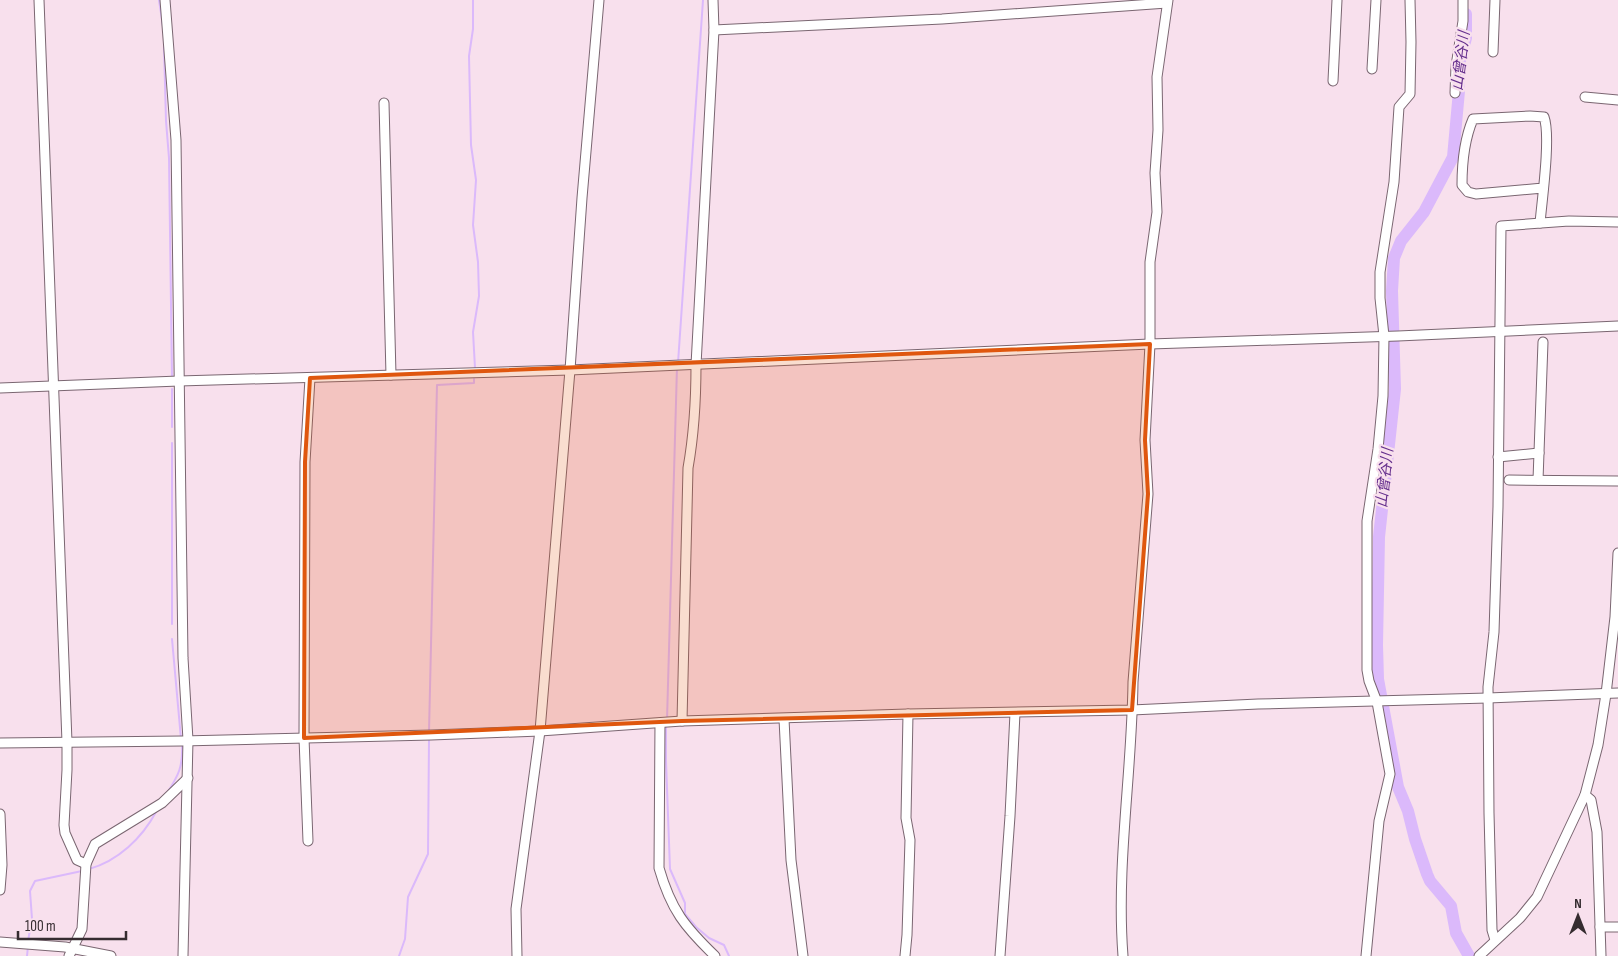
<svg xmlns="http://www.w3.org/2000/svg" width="1618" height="956" viewBox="0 0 1618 956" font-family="'Sofia Sans Condensed','Noto Sans JP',sans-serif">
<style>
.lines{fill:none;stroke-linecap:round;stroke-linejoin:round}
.stream{stroke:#dbb9fb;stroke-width:2}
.river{stroke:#dbb9fb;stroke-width:12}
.minor-casing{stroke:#7a6671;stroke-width:11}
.minor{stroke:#fff;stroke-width:9}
.marked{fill:#df570e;fill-opacity:0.2;stroke:#df570e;stroke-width:4;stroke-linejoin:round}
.labels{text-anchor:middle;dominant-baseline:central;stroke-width:4.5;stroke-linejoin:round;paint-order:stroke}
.water-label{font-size:15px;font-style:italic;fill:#652f8d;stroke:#f8e0ed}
</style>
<rect width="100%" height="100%" fill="#f8e0ed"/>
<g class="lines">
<!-- stream -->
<g class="stream">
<path d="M 159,0 L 163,26"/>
<path d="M 473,0 L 473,29 L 469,56 L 471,145 L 476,180 L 473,225 L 478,262 L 479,296 L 473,332 L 475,368"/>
<path d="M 164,46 L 166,121 L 169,158 L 172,378"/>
<path d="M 678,363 L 703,0"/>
<path d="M 172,427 L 172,389"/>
<path d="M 172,443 L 172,624"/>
<path d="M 172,639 L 181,739"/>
<path d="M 667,720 L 677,367"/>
<path d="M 666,725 L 666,761 L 670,869 L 685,903 L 685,914 L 696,927 L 709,938 L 724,945 L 729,956"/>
<path d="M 429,732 L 437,385 L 474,383 L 474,379"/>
<path d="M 167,793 C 179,775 183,766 182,744"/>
<path d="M 89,869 C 118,861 142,838 156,812"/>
<path d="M 28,941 L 32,919 L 30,891 L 35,881 L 82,871"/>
<path d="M 27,956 L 28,946"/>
<path d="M 399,956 L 405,939 L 408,897 L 428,854 L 429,739"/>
</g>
<!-- river -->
<path class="river" d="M 1466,14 L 1466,38 L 1458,68 L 1459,91 L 1453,157 L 1424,212 L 1401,241 L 1394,258 L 1392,291 L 1395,389 L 1379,537 L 1377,645 L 1378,679 L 1398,787 L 1408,811 L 1415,839 L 1427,874 L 1430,881 L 1451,906 L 1456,933 L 1469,956"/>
<!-- minor casing -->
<g class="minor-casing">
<g id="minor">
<path d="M 39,0 L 67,742 L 67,770 L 64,825 L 65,833 L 77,860 L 86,864"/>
<path d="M 165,0 L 176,140 L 183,658 L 188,740 L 183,956"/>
<path d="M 714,30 L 942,19 L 1167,3"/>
<path d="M 1493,52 L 1495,0"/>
<path d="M 1372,69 L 1376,0"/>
<path d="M 1333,81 L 1337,0"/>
<path d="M 1455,93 L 1456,66 L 1463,21 L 1463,0"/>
<path d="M 1585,97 L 1618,100"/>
<path d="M 384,103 L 391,375"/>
<path d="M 1540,223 C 1542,200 1551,136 1544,117 L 1530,116 L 1473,119 C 1464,140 1462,162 1462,185 L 1468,192 L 1476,194 L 1543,188"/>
<path d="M 0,388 L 179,381 L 570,370 L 1150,344 L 1398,336 L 1618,326"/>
<path d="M 1498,457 L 1539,453"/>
<path d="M 1509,480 L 1618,481"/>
<path d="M 1538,480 L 1543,342"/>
<path d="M 784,719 L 791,860 L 803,956"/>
<path d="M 682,721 L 688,468 C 694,434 696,400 696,365 L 714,30 L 713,0"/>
<path d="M 660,723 L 659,868 C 671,910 685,927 715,956"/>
<path d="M 0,743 L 182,741 L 431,735 L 540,731 L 682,721 L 908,714 L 1132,710 L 1258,704 L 1488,698 L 1618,693"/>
<path d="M 1585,795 L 1591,800 L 1597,832 L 1601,956"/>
<path d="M 0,814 L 2,865 L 0,890"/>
<path d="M 308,841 L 304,738 L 305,462 L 310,378"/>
<path d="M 1600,927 L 1618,927"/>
<path d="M 1495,940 L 1492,930 L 1489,813 L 1488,687 L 1494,632 L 1498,507 L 1501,226 L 1569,221 L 1618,222"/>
<path d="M 0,942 L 65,947 L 111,956"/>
<path d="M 69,956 L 82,929 L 86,864 L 95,844 L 162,803 L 188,778"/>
<path d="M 517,956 L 516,909 L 540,731 L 570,370 L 582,198 L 599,0"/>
<path d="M 905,956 L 907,935 L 910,840 L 906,818 L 908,714"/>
<path d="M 1000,956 L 1010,816 L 1015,713"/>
<path d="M 1123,956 C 1116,865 1132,773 1133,682 L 1148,494 L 1145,440 L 1150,344 L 1150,262 L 1157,212 L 1155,173 L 1158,130 L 1157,77 L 1168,0"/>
<path d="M 1366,956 L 1379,821 L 1390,774 L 1377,702 L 1369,681 L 1367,670 L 1367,521 L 1378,449 L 1383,396 L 1384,336 L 1380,298 L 1380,272 L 1394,182 L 1399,107 L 1410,94 L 1411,42 L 1410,0"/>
<path d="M 1479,956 L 1520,918 L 1537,897 L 1585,795 L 1598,745 L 1606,694 L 1615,617 L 1618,553"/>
</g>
</g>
<!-- minor -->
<use href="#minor" class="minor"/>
</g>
<!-- marked area -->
<path class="marked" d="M 1150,344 L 1145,440 L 1148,494 L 1132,710 L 682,721 L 304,738 L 305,462 L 310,378 Z"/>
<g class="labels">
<!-- water labels -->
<g class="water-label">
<text transform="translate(1461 61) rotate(-83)">山曾谷川</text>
<text transform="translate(1385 478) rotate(-84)">山曾谷川</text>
</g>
</g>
<!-- north arrow -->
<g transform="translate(1578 916)" stroke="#f8e0ed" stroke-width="4" paint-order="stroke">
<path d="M0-4L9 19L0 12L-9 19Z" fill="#352c30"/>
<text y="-8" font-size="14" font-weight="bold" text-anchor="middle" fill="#352c30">N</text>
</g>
<!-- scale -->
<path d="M18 931v8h108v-8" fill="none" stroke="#352c30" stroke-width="2.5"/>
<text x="25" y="931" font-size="15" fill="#352c30" stroke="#f8e0ed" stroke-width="4" paint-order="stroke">100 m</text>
</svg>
